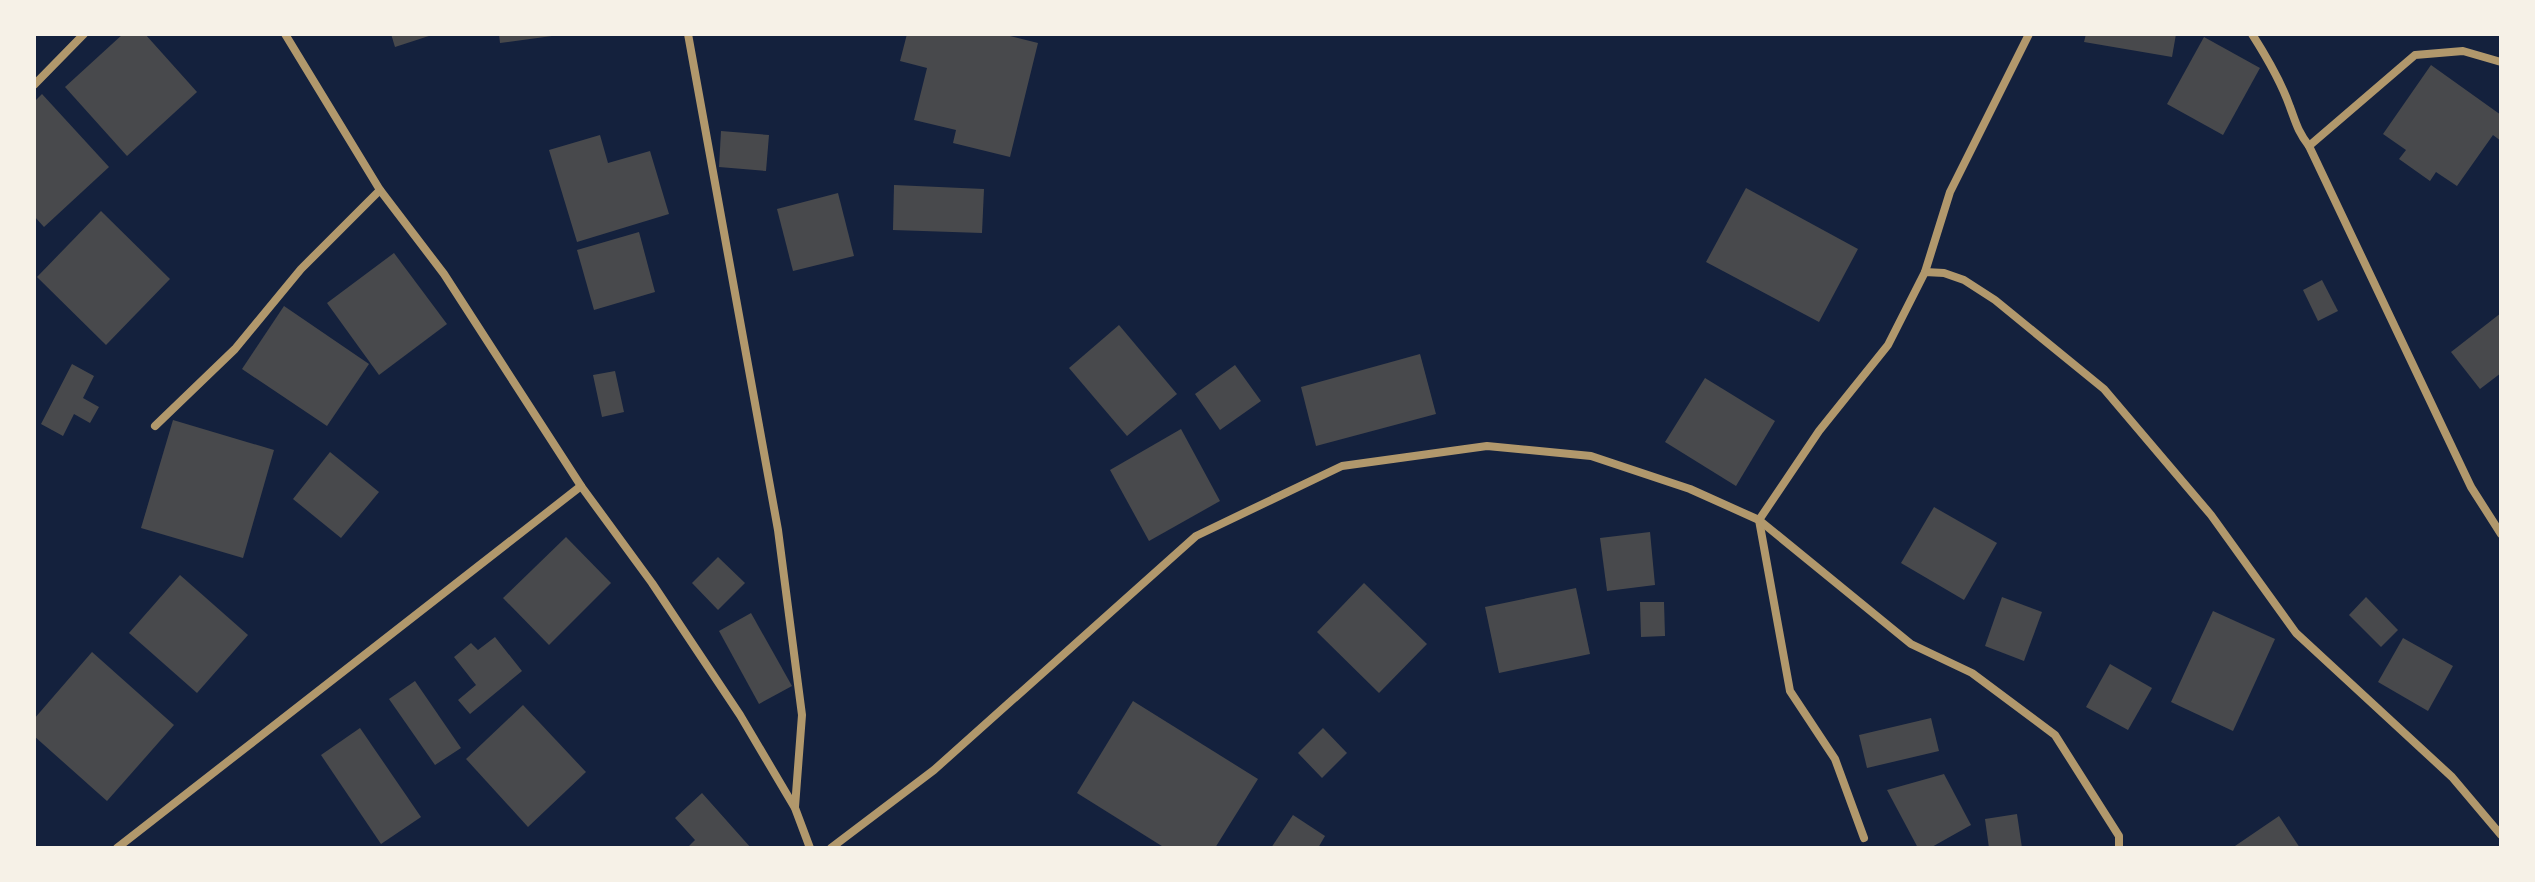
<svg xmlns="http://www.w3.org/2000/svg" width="2535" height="882" viewBox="0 0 2535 882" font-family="Raleway,sans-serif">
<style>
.building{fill:#48494c}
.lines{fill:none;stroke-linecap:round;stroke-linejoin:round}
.minor{stroke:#b1986c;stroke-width:8}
</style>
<rect width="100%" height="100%" fill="#14213d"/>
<!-- building -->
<g class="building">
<path d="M 123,34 L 145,34 L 197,92 L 127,156 L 65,87 Z"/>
<path d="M 391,34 L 432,34 L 432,35 L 395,47 Z"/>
<path d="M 499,34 L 552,34 L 552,36 L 500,43 Z"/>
<path d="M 907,34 L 1002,34 L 1038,43 L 1010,157 L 953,143 L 956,130 L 914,120 L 927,68 L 900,61 Z"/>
<path d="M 2086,34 L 2176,34 L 2172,57 L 2084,42 Z"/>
<path d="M 2204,37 L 2260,68 L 2223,135 L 2167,104 Z"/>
<path d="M 2431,65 L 2501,115 L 2501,141 L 2493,135 L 2457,186 L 2436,172 L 2430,181 L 2399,159 L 2406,150 L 2383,134 Z"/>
<path d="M 42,94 L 109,167 L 44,227 L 34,216 L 34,102 Z"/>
<path d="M 721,131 L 769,135 L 766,171 L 719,167 Z"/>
<path d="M 600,135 L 608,163 L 650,151 L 669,214 L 577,242 L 549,150 Z"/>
<path d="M 894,185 L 984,189 L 982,233 L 893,230 Z"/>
<path d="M 1746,188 L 1858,249 L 1819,322 L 1706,262 Z"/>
<path d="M 838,193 L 854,256 L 793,271 L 777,209 Z"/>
<path d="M 101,211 L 170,279 L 106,345 L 37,277 Z"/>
<path d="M 639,232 L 655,292 L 594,310 L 577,250 Z"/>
<path d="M 394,253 L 447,324 L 379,375 L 327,303 Z"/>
<path d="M 2322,280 L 2338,311 L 2318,321 L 2303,290 Z"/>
<path d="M 284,306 L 369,364 L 327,426 L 242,369 Z"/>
<path d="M 2501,313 L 2501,373 L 2480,389 L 2451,352 Z"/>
<path d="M 1119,325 L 1177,394 L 1127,436 L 1069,368 Z"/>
<path d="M 1420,354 L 1436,414 L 1316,446 L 1301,387 Z"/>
<path d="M 72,364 L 94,376 L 83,398 L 99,407 L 90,423 L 74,414 L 63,436 L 41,424 Z"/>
<path d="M 1235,365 L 1261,401 L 1220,430 L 1195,394 Z"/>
<path d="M 615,371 L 624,412 L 602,417 L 593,375 Z"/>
<path d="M 1705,378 L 1775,421 L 1736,486 L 1665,442 Z"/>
<path d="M 173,420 L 274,450 L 243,558 L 141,528 Z"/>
<path d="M 1181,429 L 1220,501 L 1149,541 L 1110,470 Z"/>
<path d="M 330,452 L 379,492 L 341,538 L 293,499 Z"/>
<path d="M 1934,507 L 1997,543 L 1964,600 L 1901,563 Z"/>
<path d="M 1650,532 L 1655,585 L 1607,591 L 1600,538 Z"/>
<path d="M 566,537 L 611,583 L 549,645 L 503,598 Z"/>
<path d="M 718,557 L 745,583 L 718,610 L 692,583 Z"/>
<path d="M 180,575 L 248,635 L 197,693 L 129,633 Z"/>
<path d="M 1364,583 L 1427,644 L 1379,693 L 1317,632 Z"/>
<path d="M 1576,588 L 1590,654 L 1499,673 L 1485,607 Z"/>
<path d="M 2002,597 L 2042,612 L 2024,661 L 1985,646 Z"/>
<path d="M 2366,597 L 2398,630 L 2381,647 L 2349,615 Z"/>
<path d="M 1640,602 L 1664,602 L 1665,636 L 1641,637 Z"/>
<path d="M 2213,611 L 2275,639 L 2233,731 L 2171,702 Z"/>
<path d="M 751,613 L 792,686 L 759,704 L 719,631 Z"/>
<path d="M 495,637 L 522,671 L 470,714 L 458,700 L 476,685 L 454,657 L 471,643 L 478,650 Z"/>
<path d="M 2403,638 L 2453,666 L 2428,711 L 2378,682 Z"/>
<path d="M 92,652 L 174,725 L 107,801 L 34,736 L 34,719 Z"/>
<path d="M 2110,664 L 2152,688 L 2128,730 L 2086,707 Z"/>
<path d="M 415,681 L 461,748 L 435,765 L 389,699 Z"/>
<path d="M 1133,701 L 1258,779 L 1215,848 L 1165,848 L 1077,793 Z"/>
<path d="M 523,705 L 586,772 L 528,827 L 466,759 Z"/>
<path d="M 1931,718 L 1939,751 L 1867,768 L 1859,735 Z"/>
<path d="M 360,728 L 421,817 L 381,844 L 321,755 Z"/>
<path d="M 1323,728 L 1347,753 L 1322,778 L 1298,753 Z"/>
<path d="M 1944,774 L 1971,825 L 1930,848 L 1918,848 L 1887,790 Z"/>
<path d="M 702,793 L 751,848 L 687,848 L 695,840 L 675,818 Z"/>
<path d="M 2017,814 L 2022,848 L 1989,848 L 1985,819 Z"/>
<path d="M 1293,815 L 1325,836 L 1318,848 L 1271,848 Z"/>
<path d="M 2279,816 L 2300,848 L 2232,848 Z"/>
</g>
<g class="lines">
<!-- minor -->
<g class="minor">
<path d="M 285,34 L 380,190 L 444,274 L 581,486 L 652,583 L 740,715 L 795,808 L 810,848"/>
<path d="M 688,34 L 778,530 L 802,715 L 795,807"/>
<path d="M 2252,34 C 2266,56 2281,81 2290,107 C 2296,123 2298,132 2309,146 L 2471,487 L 2501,534"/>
<path d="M 34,85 L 84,34"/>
<path d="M 2309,146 L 2415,55 L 2463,51 L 2501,62"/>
<path d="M 1925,272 L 1950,192 L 2029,34"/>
<path d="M 155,426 L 235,349 L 301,269 L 380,190"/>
<path d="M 1864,838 L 1835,759 L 1790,691 L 1759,520 L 1819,431 L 1888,345 L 1925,272 L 1944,273 L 1964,280 L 1995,300 L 2104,389 L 2211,515 L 2296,633 L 2452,777 L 2501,835"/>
<path d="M 117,848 L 581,486"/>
<path d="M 831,848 L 934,770 L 1196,536 L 1342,466 L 1487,446 L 1591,456 L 1690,489 L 1759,520 L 1911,644 L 1972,673 L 2055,735 L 2119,836 L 2119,848"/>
</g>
</g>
<!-- border -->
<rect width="2535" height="882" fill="none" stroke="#f6f1e7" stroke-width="72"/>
</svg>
